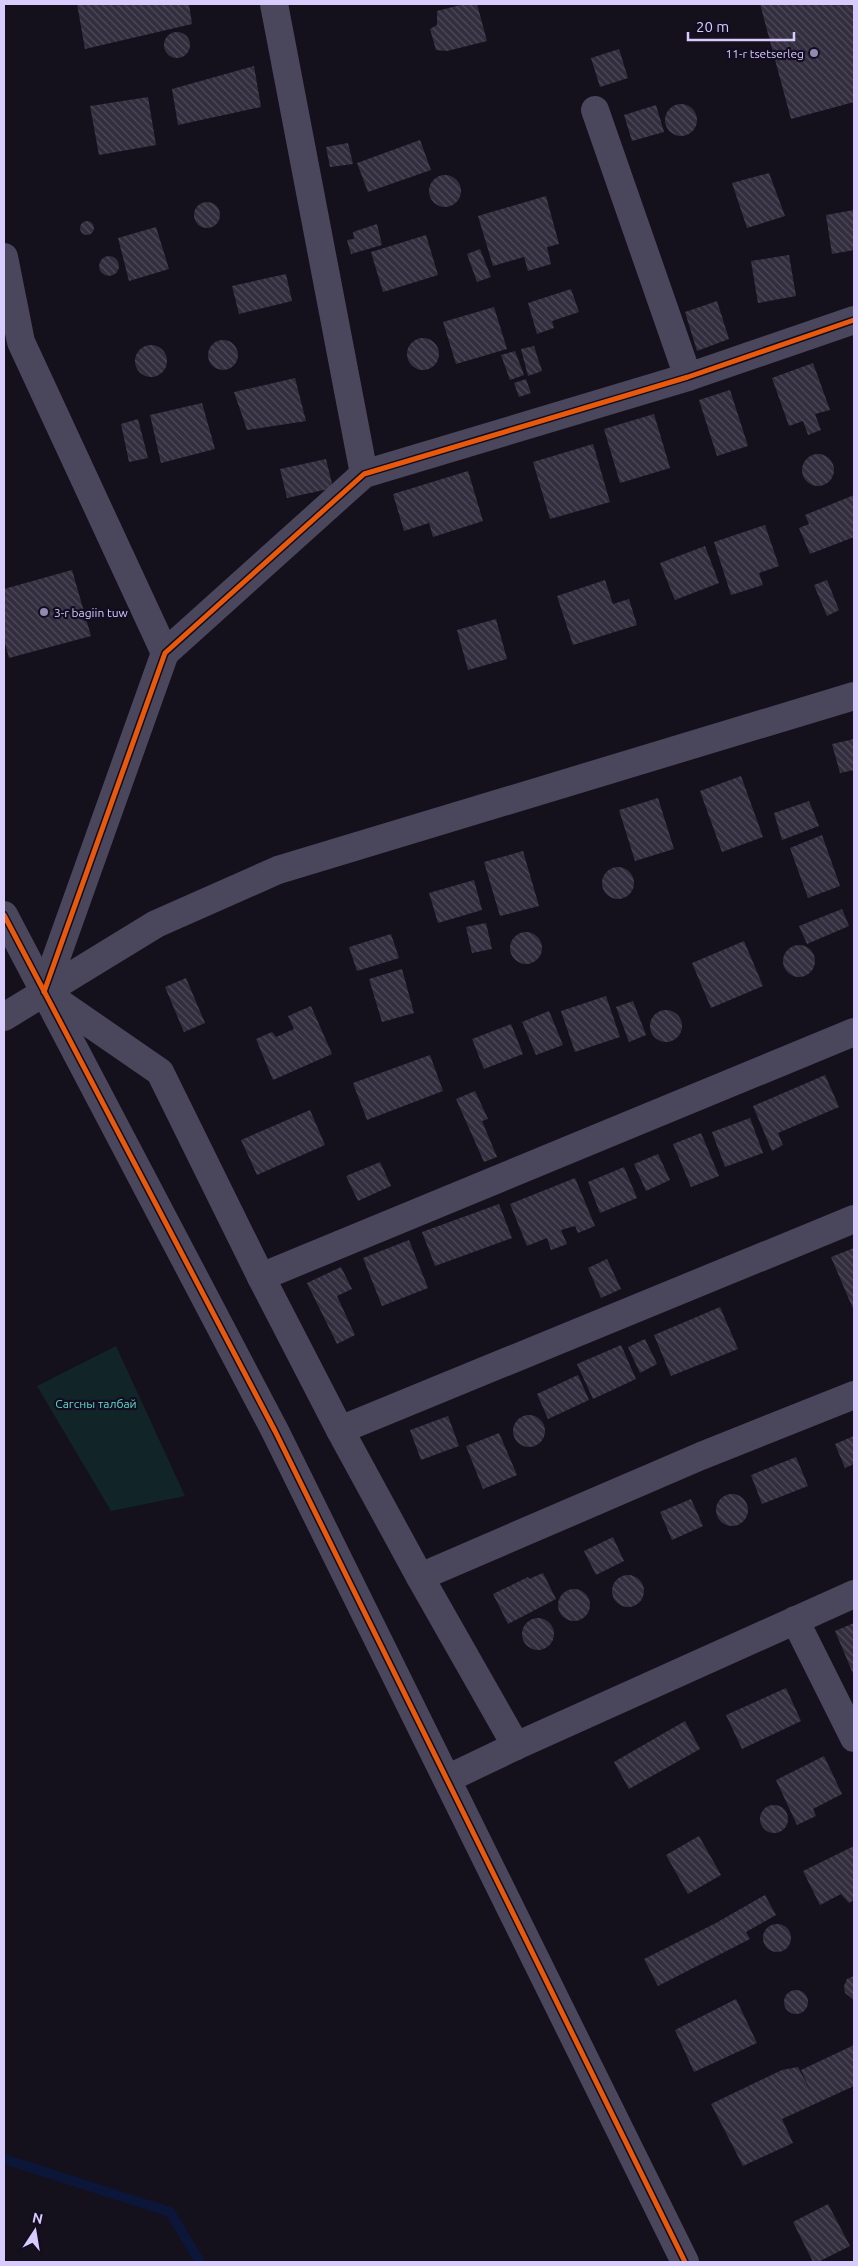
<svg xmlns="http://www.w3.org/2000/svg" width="858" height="2266" viewBox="0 0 858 2266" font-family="Ubuntu,sans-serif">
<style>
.green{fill:#112427}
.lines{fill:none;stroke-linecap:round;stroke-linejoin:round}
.stream{stroke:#0b1639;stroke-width:10}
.building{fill:url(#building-back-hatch)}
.minor{stroke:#4a465c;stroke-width:28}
.cycleway-casing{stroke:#120d20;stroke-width:8}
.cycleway{stroke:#e8590c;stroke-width:5}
.poi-dot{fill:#938baf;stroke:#120d20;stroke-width:2}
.labels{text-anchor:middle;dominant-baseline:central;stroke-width:4.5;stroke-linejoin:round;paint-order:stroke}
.poi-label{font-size:12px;fill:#d8ccfe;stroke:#120d20;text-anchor:end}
.park-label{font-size:12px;fill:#5addcc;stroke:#120d20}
</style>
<defs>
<pattern id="building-back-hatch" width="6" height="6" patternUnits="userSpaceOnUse" patternTransform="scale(1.25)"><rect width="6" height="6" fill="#322e3e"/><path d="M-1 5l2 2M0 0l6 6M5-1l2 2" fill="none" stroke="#4f4b5b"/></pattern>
</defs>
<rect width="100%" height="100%" fill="#14111c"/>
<!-- green -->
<path class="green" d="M 116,1346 L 185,1496 L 111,1511 L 37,1386 Z"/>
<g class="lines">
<!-- stream -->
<path class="stream" d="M 4,2159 L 170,2212 L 200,2262"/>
</g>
<!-- building -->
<g class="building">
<path d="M 77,4 L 189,4 L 192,24 L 85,49 Z"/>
<path d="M 464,4 L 477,4 L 487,41 L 447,51 L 436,50 L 430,29 L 437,25 L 437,11 Z"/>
<path d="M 760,4 L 854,4 L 854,102 L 791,119 Z"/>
<circle cx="177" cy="45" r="13"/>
<path d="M 619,49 L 628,78 L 600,87 L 591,58 Z"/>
<path d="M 254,66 L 261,107 L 178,125 L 172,89 Z"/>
<path d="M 148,97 L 156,145 L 99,155 L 90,106 Z"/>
<circle cx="681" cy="120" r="16"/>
<path d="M 656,105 L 664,132 L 632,141 L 624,115 Z"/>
<path d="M 420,140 L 431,170 L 368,192 L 357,163 Z"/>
<path d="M 348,143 L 353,164 L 330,167 L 326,147 Z"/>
<path d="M 769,173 L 785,216 L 747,228 L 732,183 Z"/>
<circle cx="445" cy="191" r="16"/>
<path d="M 546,196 L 559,244 L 547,247 L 551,264 L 528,271 L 524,257 L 493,266 L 478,216 Z"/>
<circle cx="207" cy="215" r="13"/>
<path d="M 854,210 L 854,250 L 832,254 L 826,215 Z"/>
<circle cx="87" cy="228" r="7"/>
<path d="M 377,224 L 382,245 L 351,254 L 347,240 L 354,239 L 353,232 Z"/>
<path d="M 156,227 L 169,269 L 129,281 L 118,238 Z"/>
<path d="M 426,235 L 438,275 L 383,292 L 371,252 Z"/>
<path d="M 480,249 L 491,277 L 477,282 L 467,254 Z"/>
<path d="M 789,255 L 796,296 L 758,303 L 751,261 Z"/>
<circle cx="109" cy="266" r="10"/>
<path d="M 286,274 L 292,301 L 239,314 L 232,286 Z"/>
<path d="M 571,289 L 579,312 L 552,321 L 554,328 L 537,334 L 528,303 Z"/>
<path d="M 717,301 L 729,339 L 697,351 L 685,312 Z"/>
<path d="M 494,307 L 507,349 L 456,364 L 443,322 Z"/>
<circle cx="423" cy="354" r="16"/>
<circle cx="223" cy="355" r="15"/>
<circle cx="151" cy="361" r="16"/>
<path d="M 534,346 L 542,371 L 528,376 L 521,349 Z"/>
<path d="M 515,351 L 524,375 L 510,380 L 501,355 Z"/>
<path d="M 813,363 L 830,410 L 815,414 L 821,430 L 808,435 L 803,421 L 789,426 L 772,378 Z"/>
<path d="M 295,378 L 306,421 L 247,430 L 234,392 Z"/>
<path d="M 526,379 L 531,393 L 519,397 L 514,383 Z"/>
<path d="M 730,390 L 748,446 L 717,456 L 699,400 Z"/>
<path d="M 202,403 L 215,449 L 161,463 L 150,415 Z"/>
<path d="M 654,414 L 670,468 L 620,483 L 604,429 Z"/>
<path d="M 138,419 L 148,458 L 129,462 L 121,424 Z"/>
<path d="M 593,444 L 610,502 L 550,519 L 533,462 Z"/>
<circle cx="818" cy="470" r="16"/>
<path d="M 326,459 L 333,488 L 287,498 L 280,469 Z"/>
<path d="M 468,471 L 483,521 L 433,537 L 429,523 L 404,531 L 393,494 Z"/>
<path d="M 854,495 L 854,537 L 810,554 L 799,528 L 809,524 L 805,515 Z"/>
<path d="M 765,525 L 779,566 L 759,573 L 763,585 L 731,595 L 714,542 Z"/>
<path d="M 705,546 L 719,583 L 675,600 L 660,563 Z"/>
<path d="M 72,570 L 91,636 L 9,658 L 4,639 L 4,589 Z"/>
<path d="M 605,580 L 613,604 L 629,599 L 637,625 L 573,645 L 557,596 Z"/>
<path d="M 827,580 L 839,610 L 827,616 L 814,585 Z"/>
<path d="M 496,619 L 507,659 L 468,670 L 457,630 Z"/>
<path d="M 854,739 L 854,770 L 840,773 L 832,744 Z"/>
<path d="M 741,776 L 763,837 L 722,852 L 700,791 Z"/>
<path d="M 658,798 L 674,849 L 635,861 L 619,810 Z"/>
<path d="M 809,801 L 819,826 L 782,840 L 774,813 Z"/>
<path d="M 822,835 L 840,886 L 808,898 L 790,848 Z"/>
<path d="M 523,851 L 539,906 L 500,916 L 484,862 Z"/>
<circle cx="618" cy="883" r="16"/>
<path d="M 474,880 L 482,910 L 438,923 L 429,893 Z"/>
<path d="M 842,909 L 849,926 L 807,944 L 799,926 Z"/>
<path d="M 486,923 L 492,949 L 472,953 L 466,927 Z"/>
<circle cx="526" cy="948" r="16"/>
<path d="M 391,934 L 399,958 L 357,971 L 349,947 Z"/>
<path d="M 744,941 L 763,986 L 711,1008 L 692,963 Z"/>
<circle cx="799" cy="961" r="16"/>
<path d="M 402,969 L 414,1013 L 382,1022 L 369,979 Z"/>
<path d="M 186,978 L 205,1023 L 184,1032 L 165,987 Z"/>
<path d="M 606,996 L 620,1037 L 575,1052 L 561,1011 Z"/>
<path d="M 633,1001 L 646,1035 L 629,1042 L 616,1007 Z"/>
<path d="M 311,1006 L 332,1054 L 273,1080 L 256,1039 L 272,1032 L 276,1037 L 294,1029 L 288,1016 Z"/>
<circle cx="666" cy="1026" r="16"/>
<path d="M 549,1011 L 563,1045 L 536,1055 L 522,1022 Z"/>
<path d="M 511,1024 L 523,1054 L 484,1069 L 472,1039 Z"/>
<path d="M 430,1055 L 443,1091 L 367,1120 L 353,1083 Z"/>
<path d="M 825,1075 L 839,1107 L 778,1133 L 783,1145 L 772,1151 L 753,1106 Z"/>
<path d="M 475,1091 L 488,1119 L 482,1121 L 497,1157 L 484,1162 L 456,1099 Z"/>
<path d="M 310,1110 L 325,1145 L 257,1175 L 241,1140 Z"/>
<path d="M 750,1118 L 763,1153 L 725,1167 L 712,1132 Z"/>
<path d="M 701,1133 L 719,1176 L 691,1187 L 673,1144 Z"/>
<path d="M 658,1154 L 670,1180 L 646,1191 L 634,1164 Z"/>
<path d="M 380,1162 L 391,1186 L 358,1201 L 346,1176 Z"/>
<path d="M 624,1167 L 637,1198 L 600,1213 L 588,1182 Z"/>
<path d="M 575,1178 L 595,1226 L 578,1233 L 575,1226 L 561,1230 L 567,1244 L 551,1250 L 547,1238 L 527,1246 L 510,1204 Z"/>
<path d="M 499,1204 L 512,1238 L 435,1266 L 422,1232 Z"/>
<path d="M 409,1240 L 428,1288 L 382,1306 L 363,1258 Z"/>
<path d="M 854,1248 L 854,1311 L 831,1257 Z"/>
<path d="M 607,1259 L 621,1289 L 601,1298 L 588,1268 Z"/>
<path d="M 341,1267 L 352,1289 L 337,1296 L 355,1335 L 337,1344 L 307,1283 Z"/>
<path d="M 720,1307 L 738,1349 L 671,1376 L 654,1335 Z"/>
<path d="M 645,1339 L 657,1364 L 640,1373 L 628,1347 Z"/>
<path d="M 621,1345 L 636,1379 L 593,1399 L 577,1364 Z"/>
<path d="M 578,1375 L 589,1400 L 548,1419 L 537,1394 Z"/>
<circle cx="529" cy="1431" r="16"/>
<path d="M 448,1416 L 459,1446 L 421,1460 L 410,1430 Z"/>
<path d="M 499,1433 L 517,1475 L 483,1489 L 466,1446 Z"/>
<path d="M 854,1436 L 854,1464 L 845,1468 L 835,1444 Z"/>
<path d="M 796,1457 L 808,1486 L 762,1504 L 751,1475 Z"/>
<circle cx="732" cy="1510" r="16"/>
<path d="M 691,1499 L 703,1526 L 672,1540 L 660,1512 Z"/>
<path d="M 613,1537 L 624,1561 L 596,1575 L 584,1551 Z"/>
<path d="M 543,1573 L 556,1599 L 508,1624 L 493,1594 L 528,1577 L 529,1579 Z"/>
<circle cx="628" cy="1591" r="16"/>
<circle cx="574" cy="1605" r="16"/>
<circle cx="538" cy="1634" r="16"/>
<path d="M 854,1623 L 854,1676 L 835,1631 Z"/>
<path d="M 786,1688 L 801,1721 L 742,1749 L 726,1715 Z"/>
<path d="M 685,1721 L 700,1749 L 629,1789 L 614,1762 Z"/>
<path d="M 824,1756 L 842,1794 L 813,1809 L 816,1816 L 797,1825 L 776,1780 Z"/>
<circle cx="774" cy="1819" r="14"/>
<path d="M 699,1836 L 721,1875 L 688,1894 L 666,1855 Z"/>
<path d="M 854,1846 L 854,1900 L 849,1903 L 841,1894 L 820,1905 L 803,1871 Z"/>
<path d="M 765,1895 L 776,1915 L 746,1932 L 750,1939 L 658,1986 L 644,1959 L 716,1923 Z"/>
<circle cx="777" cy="1938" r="14"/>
<path d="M 854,1976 L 854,2000 L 845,1993 L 844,1986 L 847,1979 Z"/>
<circle cx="796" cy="2002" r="12"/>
<path d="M 736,1999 L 757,2043 L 694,2072 L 675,2030 Z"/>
<path d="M 854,2045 L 854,2086 L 782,2119 L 793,2143 L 743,2166 L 711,2104 L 782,2070 L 798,2067 L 811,2092 L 801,2070 Z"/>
<path d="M 828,2204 L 850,2246 L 818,2262 L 813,2262 L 793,2222 Z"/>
</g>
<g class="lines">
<!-- minor -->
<g class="minor">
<path d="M 274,4 L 364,474"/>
<path d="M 595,110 L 688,377"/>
<path d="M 4,257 L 21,342 L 165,653"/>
<path d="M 4,915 L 275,1431 L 685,2262"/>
<path d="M 44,992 L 165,653 L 364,474 L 688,377 L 854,320"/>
<path d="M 47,994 L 160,1072 L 261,1277 L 340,1430 L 420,1577 L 516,1746"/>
<path d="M 4,1017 L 156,924 L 278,870 L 854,696"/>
<path d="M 261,1277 L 854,1032"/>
<path d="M 340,1430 L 854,1219"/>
<path d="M 420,1577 L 701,1456 L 854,1395"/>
<path d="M 795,1620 L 854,1738"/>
<path d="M 447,1779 L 516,1746 L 854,1594"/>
</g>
<!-- cycleway casing -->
<g class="cycleway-casing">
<g id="cycleway">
<path d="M 4,915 L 275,1431 L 685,2262"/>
<path d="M 44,992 L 165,653 L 364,474 L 688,377 L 854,320"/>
</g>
</g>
<!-- cycleway -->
<use href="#cycleway" class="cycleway"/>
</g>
<!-- markers -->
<g class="poi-dot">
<circle cx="814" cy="53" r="5"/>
<circle cx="44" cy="612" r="5"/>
</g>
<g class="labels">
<!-- poi labels -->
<g class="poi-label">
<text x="804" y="53">11-r tsetserleg</text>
<text x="54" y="612" text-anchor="start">3-r bagiin tuw</text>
</g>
<!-- park labels -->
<g class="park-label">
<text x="96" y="1403">Сагсны талбай</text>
</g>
</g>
<!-- border -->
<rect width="858" height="2266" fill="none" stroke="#d8ccfe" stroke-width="10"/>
<!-- north arrow -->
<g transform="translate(35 2231) rotate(12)" stroke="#120d20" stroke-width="4" paint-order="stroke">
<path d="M0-4L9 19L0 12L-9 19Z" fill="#d8ccfe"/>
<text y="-8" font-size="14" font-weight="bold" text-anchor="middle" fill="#d8ccfe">N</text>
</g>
<!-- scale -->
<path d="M688 32v8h106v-8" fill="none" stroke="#d8ccfe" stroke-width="2.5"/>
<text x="696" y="32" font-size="15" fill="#d8ccfe" stroke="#120d20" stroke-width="4" paint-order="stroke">20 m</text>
</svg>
